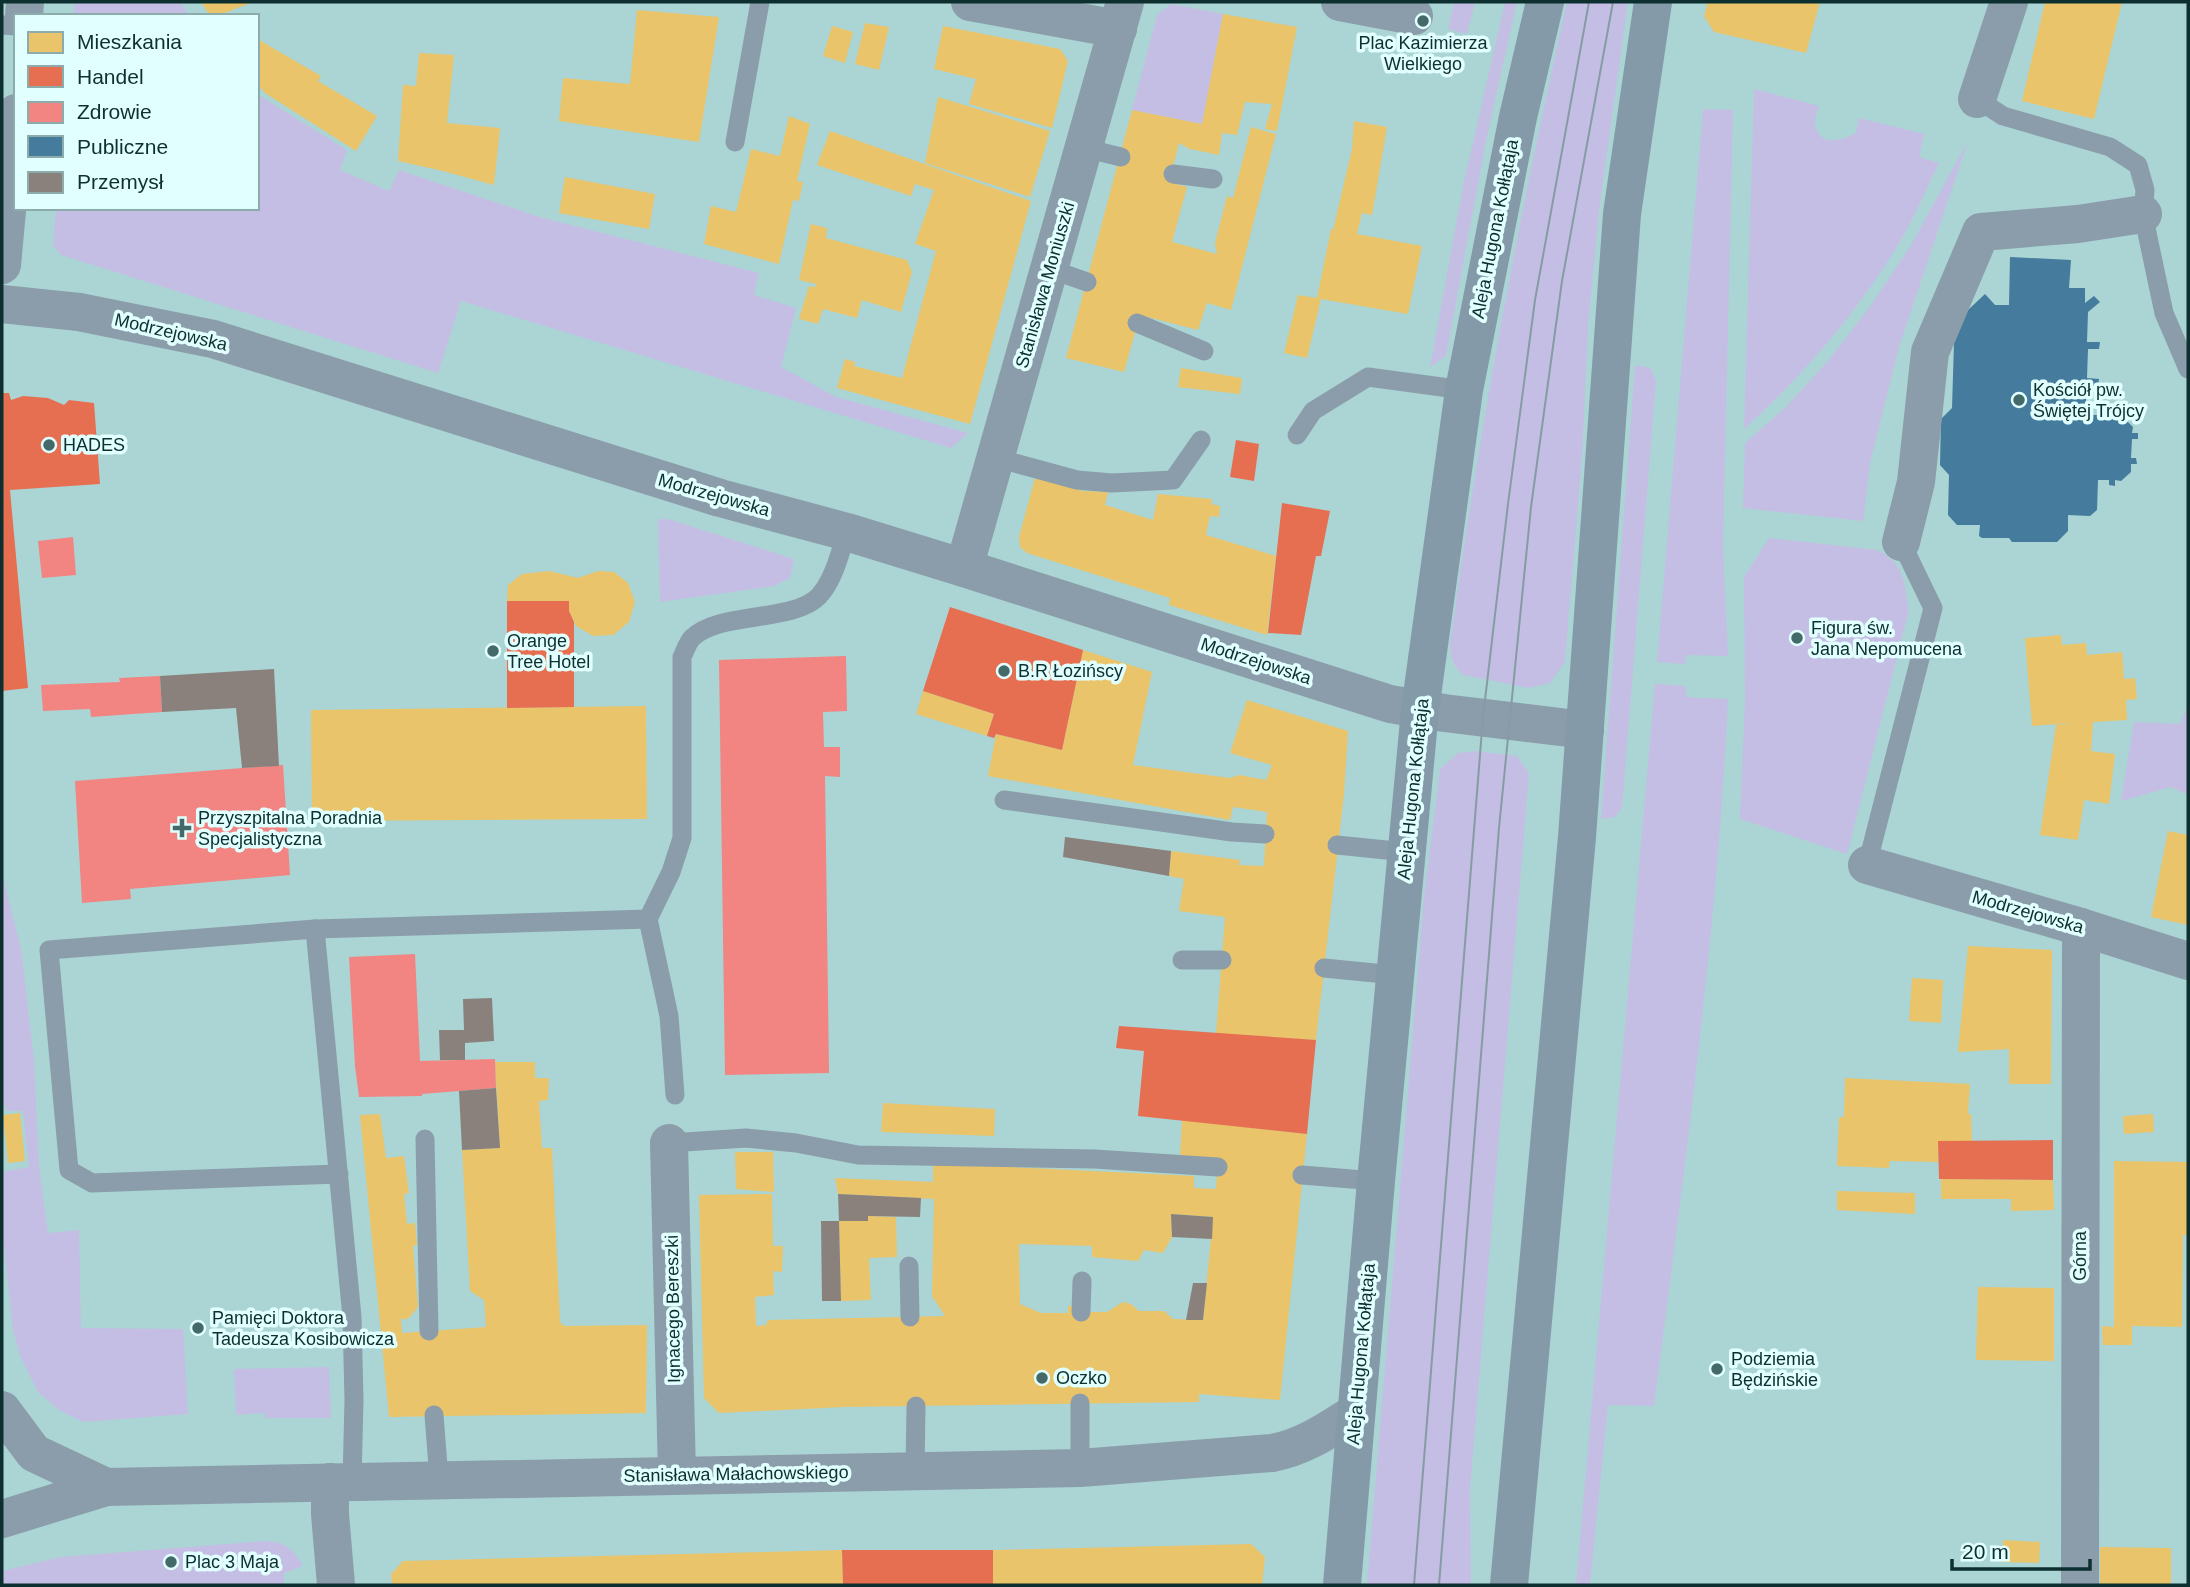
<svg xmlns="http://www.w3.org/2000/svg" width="2190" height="1587" viewBox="0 0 2190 1587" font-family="Helvetica,sans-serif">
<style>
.green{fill:#c5bee4}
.homes{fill:#e9c46a;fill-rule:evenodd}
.shops{fill:#e76f51}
.health{fill:#f28482}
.public{fill:#457b9d}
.industry{fill:#8a817c}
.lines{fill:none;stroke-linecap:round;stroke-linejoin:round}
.lane{stroke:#8b9daa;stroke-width:19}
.street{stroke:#8b9daa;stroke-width:38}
.secondary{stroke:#849aa8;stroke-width:38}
.tram{stroke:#859ca2;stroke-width:2}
.poi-dot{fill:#446969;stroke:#e1fffe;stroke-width:2.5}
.labels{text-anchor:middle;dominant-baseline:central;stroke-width:7;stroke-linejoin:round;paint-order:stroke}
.poi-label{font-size:18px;fill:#0d2f2f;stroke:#e1fffe;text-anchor:start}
.street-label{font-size:18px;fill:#0d2f2f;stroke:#e1fffe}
</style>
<rect width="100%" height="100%" fill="#aad5d4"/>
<!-- green -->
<g class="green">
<path d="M 74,2 L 180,2 L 190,16 L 73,16 Z"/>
<path d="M 1454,2 L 1475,2 L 1467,34 L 1448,29 Z"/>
<path d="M 1505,2 L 1517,2 L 1486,141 L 1446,356 L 1430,367 L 1463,186 Z"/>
<path d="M 1567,2 L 1628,2 L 1599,211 L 1588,327 L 1582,456 L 1565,662 L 1550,683 L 1528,688 L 1463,675 C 1453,666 1451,659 1450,645 C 1479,429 1519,215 1567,2 Z"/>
<path d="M 1171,4 L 1223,14 L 1202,124 L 1132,110 L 1157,15 Z"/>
<path d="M 1754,89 L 1819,106 C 1818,110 1814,118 1815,123 C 1817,147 1842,141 1856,133 L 1859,118 L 1924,134 L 1919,157 L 1939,163 C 1927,188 1915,215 1901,240 C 1859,310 1805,374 1744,429 Z"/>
<path d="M 257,94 L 347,150 L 340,170 L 389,191 L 399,170 L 540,217 L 759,273 L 754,295 L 796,308 L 781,367 L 836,397 L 968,433 L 951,448 L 461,301 L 438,373 L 61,255 L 53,245 L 56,208 L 257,208 Z"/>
<path d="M 1703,109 L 1733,110 L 1723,546 L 1728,656 L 1686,655 L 1685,664 L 1657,662 Z"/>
<path d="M 1968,141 L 1899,347 L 1870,463 L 1863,521 L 1743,508 L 1745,443 L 1786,407 L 1828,361 L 1869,308 L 1910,247 Z"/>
<path d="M 1635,365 L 1651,368 L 1656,381 L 1622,808 L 1615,817 L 1601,819 Z"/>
<path d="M 660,519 L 668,519 L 794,559 L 790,578 L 774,586 L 660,602 L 658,522 Z"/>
<path d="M 1769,538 L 1877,550 C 1905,564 1904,582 1909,610 L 1847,854 L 1740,819 L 1745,700 L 1744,577 Z"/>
<path d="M 1655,684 L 1686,686 L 1686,697 L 1728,699 C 1717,936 1684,1171 1654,1406 L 1608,1405 L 1590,1585 L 1576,1585 Z"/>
<path d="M 2188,704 L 2188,795 L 2171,787 L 2121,801 L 2134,722 L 2180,724 Z"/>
<path d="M 1474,751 L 1517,756 L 1529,773 L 1470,1489 L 1471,1585 L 1367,1585 L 1424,897 L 1440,769 L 1458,753 Z"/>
<path d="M 2,872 L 21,949 L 34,1060 L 39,1167 L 48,1233 L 79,1230 L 81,1328 L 183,1329 L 188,1414 L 83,1422 L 59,1410 L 38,1392 L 21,1358 L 13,1330 L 2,1230 L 2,1172 L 29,1167 L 23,1111 L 6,1111 L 5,1105 L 2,1104 Z"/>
<path d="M 329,1367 L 331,1418 L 265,1418 L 265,1413 L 236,1415 L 234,1369 Z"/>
<path d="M 266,1541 C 286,1542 293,1549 303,1566 L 284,1573 L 284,1585 L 2,1585 L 2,1571 L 61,1557 Z"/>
</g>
<!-- homes -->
<g class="homes">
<path d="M 201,2 L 253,2 L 217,16 L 210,16 Z"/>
<path d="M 1708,2 L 1820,2 L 1806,53 L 1714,32 L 1704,16 Z"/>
<path d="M 2045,2 L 2122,2 L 2094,119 L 2022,101 Z"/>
<path d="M 637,10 L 719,17 L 699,142 L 559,121 L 563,78 L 630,84 Z"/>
<path d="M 1223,14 L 1297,27 L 1277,131 L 1265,129 L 1272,104 L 1245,102 L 1237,135 L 1222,133 L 1219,155 L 1190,149 L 1179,143 L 1169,182 L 1187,187 L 1172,242 L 1217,254 L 1215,243 L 1227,196 L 1233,198 L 1251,127 L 1276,134 L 1231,310 L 1207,303 L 1198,330 L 1140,315 L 1124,372 L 1066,358 L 1132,110 L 1202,124 Z"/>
<path d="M 865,23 L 889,27 L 879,70 L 855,64 Z"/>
<path d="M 832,26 L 853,32 L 845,63 L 823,56 Z"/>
<path d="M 943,26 L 1060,49 L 1068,61 L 1052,128 L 969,104 L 976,79 L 934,69 Z"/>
<path d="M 259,40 L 321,76 L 318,81 L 377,116 L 356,151 L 265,93 L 257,84 Z"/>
<path d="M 419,53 L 454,55 L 447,123 L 500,128 L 494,185 L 443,171 L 398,161 L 403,85 L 416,86 Z"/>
<path d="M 938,97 L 1050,131 L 1030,197 L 925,163 Z"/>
<path d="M 789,116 L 810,124 L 797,181 L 803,182 L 799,201 L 793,200 L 779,264 L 704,244 L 711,206 L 736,212 L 751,149 L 780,156 Z"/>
<path d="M 1354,121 L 1387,127 L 1372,215 L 1362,213 L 1357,234 L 1422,246 L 1408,314 L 1321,299 L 1307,358 L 1284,353 L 1298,295 L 1317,298 L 1331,229 L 1333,230 L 1352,149 Z"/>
<path d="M 830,131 L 1031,201 L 970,424 L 837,388 L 845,359 L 855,362 L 854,366 L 902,378 L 936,251 L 915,244 L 934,190 L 915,184 L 911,196 L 817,165 Z"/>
<path d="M 565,177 L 655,194 L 649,229 L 559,213 Z"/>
<path d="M 811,224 L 827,228 L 826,238 L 907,260 L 912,272 L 901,312 L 862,300 L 857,318 L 823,309 L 818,324 L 799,319 L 809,286 L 816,287 L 816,284 L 799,280 Z"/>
<path d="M 1181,368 L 1242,378 L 1240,394 L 1178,387 Z"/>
<path d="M 1035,478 L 1083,491 L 1108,492 L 1105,505 L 1153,520 L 1158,494 L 1212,499 L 1211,504 L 1220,506 L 1219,517 L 1210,516 L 1206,535 L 1276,556 L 1267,635 L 1169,605 L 1170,598 L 1027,553 L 1020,547 L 1019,537 Z"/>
<path d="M 549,571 L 578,578 L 598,571 L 614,572 L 628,583 L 635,602 L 629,622 L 613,635 L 593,636 L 576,626 L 569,611 L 569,601 L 507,601 L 508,585 L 522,574 Z"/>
<path d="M 2061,635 L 2062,645 L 2086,643 L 2087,655 L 2122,652 L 2124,679 L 2135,678 L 2137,699 L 2126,700 L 2127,720 L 2093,722 L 2091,751 L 2115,754 L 2109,804 L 2084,800 L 2078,840 L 2040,835 L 2056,725 L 2072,723 L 2032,726 L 2025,638 Z"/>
<path d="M 1083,650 L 1152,672 L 1133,765 L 1230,778 L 1239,775 L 1266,780 L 1272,765 L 1230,753 L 1247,700 L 1348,731 L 1344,794 L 1316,1040 L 1216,1034 L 1225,917 L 1179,911 L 1184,879 L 1169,876 L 1171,851 L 1240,860 L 1239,865 L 1264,866 L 1267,812 L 1233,807 L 1230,820 L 988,776 L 996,734 L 1062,750 Z"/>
<path d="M 923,691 L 994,714 L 987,736 L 916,714 Z"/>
<path d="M 646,706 L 647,819 L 312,821 L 311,710 Z"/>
<path d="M 2168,831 L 2188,835 L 2188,925 L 2151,917 Z"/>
<path d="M 1968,946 L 2052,950 L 2051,1084 L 2009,1084 L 2009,1049 L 1958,1052 Z"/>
<path d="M 1912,978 L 1943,980 L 1941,1023 L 1909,1021 Z"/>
<path d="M 495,1062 L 535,1062 L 535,1078 L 549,1078 L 548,1100 L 539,1101 L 542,1148 L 552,1148 L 560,1322 L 564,1326 L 647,1325 L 646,1413 L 389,1417 L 360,1115 L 380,1114 L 386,1158 L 404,1156 L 409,1193 L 404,1194 L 407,1224 L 415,1223 L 417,1245 L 413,1246 L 418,1307 L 408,1319 L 401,1319 L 402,1333 L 486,1327 L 484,1300 L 470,1291 L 462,1150 L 500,1148 Z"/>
<path d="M 1845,1078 L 1970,1084 L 1968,1114 L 1971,1114 L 1972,1141 L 1938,1141 L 1938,1162 L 1890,1161 L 1889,1168 L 1837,1166 L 1839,1117 L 1844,1117 Z"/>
<path d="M 883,1103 L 995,1109 L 994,1136 L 881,1132 Z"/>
<path d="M 20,1113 L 25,1161 L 8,1163 L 3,1115 Z"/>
<path d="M 2153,1114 L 2154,1132 L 2124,1134 L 2123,1116 Z"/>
<path d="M 1182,1120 L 1307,1134 L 1280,1400 L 1199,1394 L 1199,1402 L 844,1407 L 719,1413 L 704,1398 L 699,1195 L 772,1194 L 773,1246 L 783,1246 L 782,1272 L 773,1271 L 774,1295 L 755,1297 L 756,1326 L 766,1325 L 768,1320 L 945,1316 L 932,1296 L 934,1199 L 838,1194 L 835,1178 L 933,1182 L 933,1163 L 1194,1176 L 1194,1188 L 1216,1189 L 1218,1160 L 1180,1156 ZM 1171,1214 L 1213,1217 L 1203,1320 L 1173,1319 L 1164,1311 L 1139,1311 L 1131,1304 L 1123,1302 L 1107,1312 L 1077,1312 L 1077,1306 L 1068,1306 L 1068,1313 L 1041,1313 L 1020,1304 L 1019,1244 L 1092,1246 L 1092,1257 L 1138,1261 L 1144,1250 L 1163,1253 L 1172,1237 Z"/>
<path d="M 735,1152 L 773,1152 L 774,1192 L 736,1189 Z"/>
<path d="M 2114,1161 L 2188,1162 L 2188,1235 L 2183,1235 L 2182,1327 L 2132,1326 L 2132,1345 L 2103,1345 L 2102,1326 L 2114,1327 Z"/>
<path d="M 1941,1179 L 2053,1180 L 2054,1210 L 2011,1211 L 2011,1199 L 1941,1199 Z"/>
<path d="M 1837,1191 L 1915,1193 L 1915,1214 L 1837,1210 Z"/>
<path d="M 868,1216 L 896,1217 L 897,1257 L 869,1258 L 871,1300 L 841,1301 L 839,1221 L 868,1221 Z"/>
<path d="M 1978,1287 L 2054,1288 L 2054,1361 L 1976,1360 Z"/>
<path d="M 2003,1540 L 2040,1542 L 2039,1563 L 2002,1562 Z"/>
<path d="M 1251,1544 L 1265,1557 L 1262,1585 L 993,1585 L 993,1550 Z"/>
<path d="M 2100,1547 L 2171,1548 L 2171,1585 L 2100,1585 Z"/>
<path d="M 842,1550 L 843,1585 L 392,1585 L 391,1574 L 403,1561 Z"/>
</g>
<!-- shops -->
<g class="shops">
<path d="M 2,393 L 9,393 L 11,400 L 23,396 L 48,398 L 64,405 L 69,400 L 94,403 L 100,484 L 10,490 L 28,688 L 2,691 Z"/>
<path d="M 1236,440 L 1259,444 L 1254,481 L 1230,477 Z"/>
<path d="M 1282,503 L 1330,511 L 1321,556 L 1316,556 L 1301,635 L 1268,633 Z"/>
<path d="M 507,601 L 569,601 L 569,611 L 574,622 L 574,707 L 507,708 Z"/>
<path d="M 950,607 L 1083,650 L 1062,750 L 996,734 L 994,738 L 987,736 L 994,714 L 923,691 Z"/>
<path d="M 1119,1026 L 1316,1040 L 1307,1134 L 1138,1116 L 1144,1051 L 1116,1048 Z"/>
<path d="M 2053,1140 L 2053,1180 L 1939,1179 L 1938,1141 Z"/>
<path d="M 842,1550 L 993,1550 L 993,1585 L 843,1585 Z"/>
</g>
<!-- health -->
<g class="health">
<path d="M 73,537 L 76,575 L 42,578 L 38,541 Z"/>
<path d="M 846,656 L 847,711 L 823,712 L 824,747 L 840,747 L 840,777 L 825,776 L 829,1073 L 725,1075 L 719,660 Z"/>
<path d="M 160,676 L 162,712 L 91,717 L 90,709 L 43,711 L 41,685 L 120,682 L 119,678 Z"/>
<path d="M 283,765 L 290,875 L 130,889 L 131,899 L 82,903 L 75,781 Z"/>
<path d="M 415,954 L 420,1061 L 495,1059 L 496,1088 L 422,1094 L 422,1096 L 359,1097 L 355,1066 L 349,957 Z"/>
</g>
<!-- public -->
<path class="public" d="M 2010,257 L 2071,260 L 2069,288 L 2085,288 L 2085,303 L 2094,296 L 2100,302 L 2088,312 L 2087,342 L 2100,342 L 2099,349 L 2088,349 L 2087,378 L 2099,379 L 2098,386 L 2086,386 L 2086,409 L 2091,409 L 2091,415 L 2110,415 L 2110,409 L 2116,409 L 2116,416 L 2122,416 L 2133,427 L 2132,433 L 2138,433 L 2138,439 L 2132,439 L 2131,458 L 2136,458 L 2137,464 L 2131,464 L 2131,472 L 2121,481 L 2115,480 L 2115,486 L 2109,485 L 2109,480 L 2098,480 L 2097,510 L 2090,516 L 2068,515 L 2068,531 L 2057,542 L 2012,542 L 2009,538 L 1982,538 L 1979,536 L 1980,525 L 1957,525 L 1948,515 L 1949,475 L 1940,465 L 1941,419 L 1952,408 L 1954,343 L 1968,310 L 1985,294 L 1995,305 L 2009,305 Z"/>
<!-- industry -->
<g class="industry">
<path d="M 274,669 L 279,766 L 242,768 L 236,708 L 162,712 L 160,676 Z"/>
<path d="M 1065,837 L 1171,851 L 1169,876 L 1063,857 Z"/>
<path d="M 492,998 L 494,1041 L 465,1043 L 465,1060 L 440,1060 L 439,1030 L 464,1030 L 463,999 Z"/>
<path d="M 496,1088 L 500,1148 L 462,1150 L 459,1091 Z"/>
<path d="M 838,1194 L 921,1198 L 920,1217 L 868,1216 L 868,1221 L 839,1221 Z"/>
<path d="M 1171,1214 L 1213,1217 L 1212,1239 L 1172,1237 Z"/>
<path d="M 821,1221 L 839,1221 L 841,1301 L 822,1301 Z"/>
<path d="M 1193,1283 L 1207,1283 L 1203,1320 L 1186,1320 Z"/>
</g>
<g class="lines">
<!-- lane -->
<g class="lane">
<path d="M 2,25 L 16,26"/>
<path d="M 1977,99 L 2003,116 L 2110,147 L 2138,165 L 2145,190 L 2143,214 L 2164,313 L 2188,369"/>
<path d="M 735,142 L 760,2"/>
<path d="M 1084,148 L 1121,157"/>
<path d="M 1173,174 L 1213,179"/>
<path d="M 1050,269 L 1087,282"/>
<path d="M 1137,323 L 1204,351"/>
<path d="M 1297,435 L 1313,411 L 1368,377 L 1464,390"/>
<path d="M 996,458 L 1077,480 L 1112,483 L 1173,480 L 1201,440"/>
<path d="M 1004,800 L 1232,832 L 1265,834"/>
<path d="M 1337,845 L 1406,852"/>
<path d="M 1867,865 L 1933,608 L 1901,542"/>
<path d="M 315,929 L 352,1317 L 354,1400 L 352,1481"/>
<path d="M 1182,960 L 1222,960"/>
<path d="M 1324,968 L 1395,975"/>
<path d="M 675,1095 L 669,1016 L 648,919 L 671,872 L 682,838 L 682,657 C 685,651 688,642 692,638 C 719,611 793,623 819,596 C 834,580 840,552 847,532"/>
<path d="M 425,1139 L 429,1331"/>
<path d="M 669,1143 L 746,1138 L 796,1143 L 858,1155 L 1095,1159 L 1218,1167"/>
<path d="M 339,1174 L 92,1183 L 69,1170 L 49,950 L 315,929 L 648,919"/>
<path d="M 1302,1175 L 1376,1181"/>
<path d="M 909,1266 L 910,1317"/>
<path d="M 1081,1312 L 1082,1281"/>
<path d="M 1080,1403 L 1080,1468"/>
<path d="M 434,1415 L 439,1479"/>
<path d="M 915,1471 L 916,1406"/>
</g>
<!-- street -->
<g class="street">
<path d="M 970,2 L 1118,29"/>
<path d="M 1340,2 L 1414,16"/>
<path d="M 24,16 L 25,2"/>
<path d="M 1977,99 L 2009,2"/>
<path d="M 2,265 L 16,113"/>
<path d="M 2,304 L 79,312 L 213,339 L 720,498 L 847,532 L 964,568 L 1390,704 L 1444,713 L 1585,730"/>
<path d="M 1901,542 L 1916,482 L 1930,352 L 1981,232 L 2078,224 L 2143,214"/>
<path d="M 964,568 L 1125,2"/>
<path d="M 1867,865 L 2081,927 L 2188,961"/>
<path d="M 669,1143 L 677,1475"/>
<path d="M 2,1410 L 34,1453 L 106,1487"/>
<path d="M 330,1482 L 330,1514 L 336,1585"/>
<path d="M 2,1519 L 106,1487 L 1080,1468 L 1272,1453 C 1304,1447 1328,1430 1355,1413"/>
<path d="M 2080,1585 L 2081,927"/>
</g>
<!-- secondary -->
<g class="secondary">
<path d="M 1342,1585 L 1376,1181 L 1420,710 L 1464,390 L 1518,117 L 1545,2"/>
<path d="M 1509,1585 L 1577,837 L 1622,214 L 1653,2"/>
</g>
<!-- tram -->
<g class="tram">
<path d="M 1414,1585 L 1483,717 L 1508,504 L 1535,300 L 1589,2"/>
<path d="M 1439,1585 L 1499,828 L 1531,507 L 1562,281 L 1613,2"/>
</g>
</g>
<!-- markers -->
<g class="poi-dot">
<circle cx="1423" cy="21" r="7"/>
<circle cx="2019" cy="400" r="7"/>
<circle cx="49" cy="445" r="7"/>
<circle cx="1797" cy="638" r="7"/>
<circle cx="493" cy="651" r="7"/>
<circle cx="1004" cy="671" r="7"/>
<path d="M178.5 817.5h7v7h7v7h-7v7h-7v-7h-7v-7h7z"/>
<circle cx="198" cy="1328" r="7"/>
<circle cx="1717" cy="1369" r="7"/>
<circle cx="1042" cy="1378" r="7"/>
<circle cx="171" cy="1562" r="7"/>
</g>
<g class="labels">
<!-- poi labels -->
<g class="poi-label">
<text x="1423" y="43" text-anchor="middle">Plac Kazimierza<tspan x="1423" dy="21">Wielkiego</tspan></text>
<text x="2033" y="390">Kościół pw.<tspan x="2033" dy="21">Świętej Trójcy</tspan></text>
<text x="63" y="445">HADES</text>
<text x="1811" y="628">Figura św.<tspan x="1811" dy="21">Jana Nepomucena</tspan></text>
<text x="507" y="641">Orange<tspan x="507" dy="21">Tree Hotel</tspan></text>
<text x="1018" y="671">B.R Łozińscy</text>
<text x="198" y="818">Przyszpitalna Poradnia<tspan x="198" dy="21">Specjalistyczna</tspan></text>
<text x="212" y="1318">Pamięci Doktora<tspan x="212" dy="21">Tadeusza Kosibowicza</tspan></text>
<text x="1731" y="1359">Podziemia<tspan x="1731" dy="21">Będzińskie</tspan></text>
<text x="1056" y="1378">Oczko</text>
<text x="185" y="1562">Plac 3 Maja</text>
</g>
<!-- street labels -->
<g class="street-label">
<text transform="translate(1495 229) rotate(-79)">Aleja Hugona Kołłątaja</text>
<text transform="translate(1045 285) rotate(-74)">Stanisława Moniuszki</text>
<text transform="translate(171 332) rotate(13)">Modrzejowska</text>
<text transform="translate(714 495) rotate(16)">Modrzejowska</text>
<text transform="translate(1256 661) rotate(18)">Modrzejowska</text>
<text transform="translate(1413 789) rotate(-84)">Aleja Hugona Kołłątaja</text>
<text transform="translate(2028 912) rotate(16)">Modrzejowska</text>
<text transform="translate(2080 1256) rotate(-90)">Górna</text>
<text transform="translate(673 1309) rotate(-91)">Ignacego Bereszki</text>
<text transform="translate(1361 1354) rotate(-85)">Aleja Hugona Kołłątaja</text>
<text transform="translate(736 1474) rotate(-1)">Stanisława Małachowskiego</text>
</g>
</g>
<!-- border -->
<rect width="2190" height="1587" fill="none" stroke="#0d2f2f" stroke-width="7"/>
<!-- legend -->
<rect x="14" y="14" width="245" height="196" fill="#e1fffe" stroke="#8cacab" stroke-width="2"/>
<rect x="28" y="32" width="35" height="21" fill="#e9c46a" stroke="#8cacab" stroke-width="2"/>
<text x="77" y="49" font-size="21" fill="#0d2f2f">Mieszkania</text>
<rect x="28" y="66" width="35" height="21" fill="#e76f51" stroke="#8cacab" stroke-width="2"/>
<text x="77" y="84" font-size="21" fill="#0d2f2f">Handel</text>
<rect x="28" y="102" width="35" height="21" fill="#f28482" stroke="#8cacab" stroke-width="2"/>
<text x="77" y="119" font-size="21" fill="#0d2f2f">Zdrowie</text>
<rect x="28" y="136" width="35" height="21" fill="#457b9d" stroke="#8cacab" stroke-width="2"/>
<text x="77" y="154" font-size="21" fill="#0d2f2f">Publiczne</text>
<rect x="28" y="172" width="35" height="21" fill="#8a817c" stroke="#8cacab" stroke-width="2"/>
<text x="77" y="189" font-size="21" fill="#0d2f2f">Przemysł</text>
<!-- scale -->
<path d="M1952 1559v10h138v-10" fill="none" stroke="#0d2f2f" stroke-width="3.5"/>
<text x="1962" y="1559" font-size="21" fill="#0d2f2f" stroke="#e1fffe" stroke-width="5" paint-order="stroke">20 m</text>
</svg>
